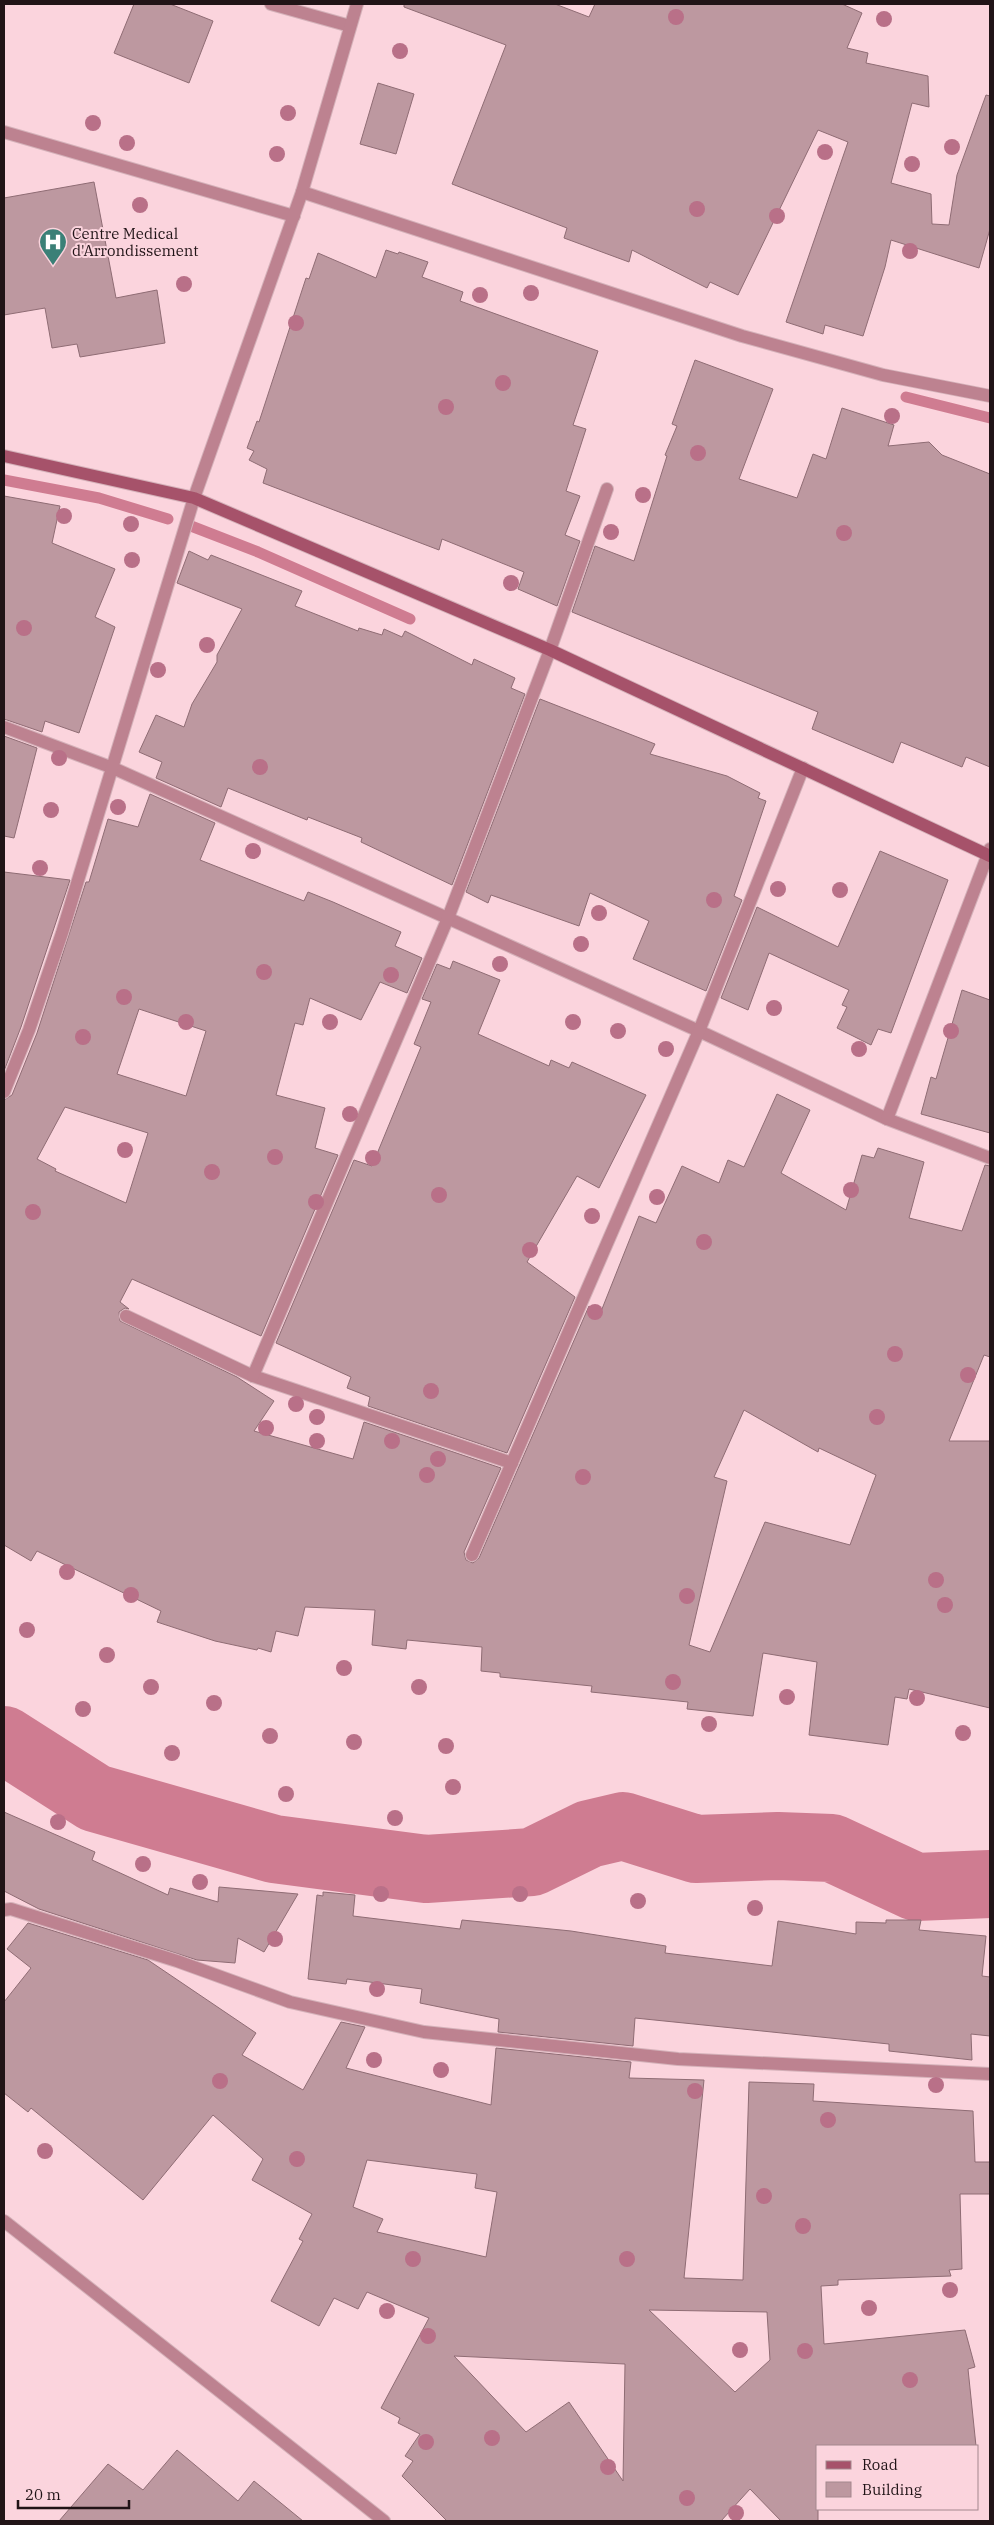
<svg xmlns="http://www.w3.org/2000/svg" width="994" height="2525" viewBox="0 0 994 2525" font-family="'IBM Plex Serif',serif">
<style>
.lines{fill:none;stroke-linecap:round;stroke-linejoin:round}
.stream{stroke:#cf7c91;stroke-width:11}
.river{stroke:#cf7c91;stroke-width:68}
.building{fill:#bd98a0;stroke:#8f6c74;fill-rule:evenodd}
.street-casing{stroke:#d4b1b9;stroke-width:14}
.secondary-casing{stroke:#d4b1b9;stroke-width:14}
.street{stroke:#bd8290;stroke-width:12}
.secondary{stroke:#a6526a;stroke-width:12}
.tree{fill:#b97088}
.labels{text-anchor:middle;dominant-baseline:central;stroke-width:4;stroke-linejoin:round;paint-order:stroke}
.poi-label{font-size:15px;fill:#211417;stroke:#fbd4dd;text-anchor:start}
</style>
<rect width="100%" height="100%" fill="#fbd4dd"/>
<g class="lines">
<!-- stream -->
<g class="stream">
<path d="M 906,397 L 990,418"/>
<path d="M 4,480 L 99,498 L 168,519"/>
<path d="M 191,526 L 258,552 L 410,619"/>
</g>
<!-- river -->
<path class="river" d="M 4,1740 L 95,1798 L 274,1849 L 426,1869 L 532,1862 L 589,1834 L 623,1826 L 696,1849 L 778,1846 L 832,1848 L 916,1887 L 990,1884"/>
</g>
<!-- building -->
<g class="building">
<path d="M 134,4 L 170,4 L 213,21 L 189,83 L 114,53 Z"/>
<path d="M 404,4 L 555,4 L 589,17 L 595,4 L 842,4 L 862,13 L 847,48 L 868,53 L 866,63 L 928,76 L 929,107 L 912,103 L 891,183 L 931,194 L 932,224 L 949,225 L 957,175 L 986,95 L 990,96 L 990,229 L 979,268 L 891,240 L 885,267 L 863,336 L 825,325 L 823,334 L 786,322 L 848,142 L 818,130 L 738,295 L 710,282 L 707,288 L 632,250 L 629,262 L 564,238 L 567,228 L 452,184 L 506,45 L 404,7 Z"/>
<path d="M 378,83 L 414,94 L 396,154 L 360,144 Z"/>
<path d="M 94,182 L 116,298 L 157,290 L 165,343 L 80,357 L 77,344 L 52,348 L 45,308 L 4,315 L 4,198 Z"/>
<path d="M 386,250 L 398,254 L 399,252 L 428,262 L 422,277 L 463,292 L 460,301 L 598,351 L 573,425 L 586,429 L 566,491 L 580,496 L 565,535 L 580,541 L 557,606 L 518,589 L 524,572 L 442,539 L 439,550 L 263,483 L 267,469 L 249,460 L 254,451 L 247,448 L 257,421 L 259,422 L 306,278 L 309,279 L 318,253 L 376,278 Z"/>
<path d="M 695,360 L 773,389 L 739,479 L 797,498 L 813,454 L 826,459 L 842,408 L 894,425 L 888,446 L 929,442 L 942,455 L 990,474 L 990,767 L 966,757 L 962,767 L 901,742 L 893,763 L 812,729 L 818,712 L 572,612 L 595,546 L 634,561 L 667,456 L 665,455 L 677,426 L 672,424 Z"/>
<path d="M 4,496 L 60,506 L 52,543 L 115,569 L 95,617 L 115,627 L 79,733 L 45,721 L 42,732 L 4,719 Z"/>
<path d="M 189,551 L 208,560 L 211,555 L 302,591 L 295,606 L 358,631 L 359,628 L 382,635 L 384,629 L 402,637 L 405,631 L 472,665 L 474,659 L 515,678 L 511,688 L 525,694 L 452,885 L 361,842 L 362,838 L 308,817 L 307,820 L 228,788 L 221,807 L 156,778 L 162,762 L 139,752 L 156,715 L 184,727 L 192,704 L 217,662 L 217,655 L 242,609 L 177,583 Z"/>
<path d="M 540,699 L 655,744 L 650,754 L 727,776 L 760,793 L 758,798 L 766,801 L 734,896 L 742,900 L 706,991 L 633,959 L 649,921 L 590,893 L 579,926 L 491,895 L 488,903 L 466,892 Z"/>
<path d="M 4,736 L 37,748 L 14,838 L 4,836 Z"/>
<path d="M 150,794 L 215,823 L 200,860 L 304,901 L 308,892 L 333,902 L 401,932 L 395,946 L 422,958 L 407,993 L 380,982 L 361,1020 L 310,998 L 303,1025 L 295,1023 L 276,1095 L 325,1108 L 315,1148 L 338,1155 L 261,1336 L 132,1279 L 120,1302 L 129,1309 L 125,1308 L 119,1312 L 120,1321 L 237,1377 L 274,1401 L 254,1431 L 353,1459 L 364,1422 L 501,1468 L 464,1552 L 466,1560 L 473,1563 L 479,1558 L 589,1306 L 600,1314 L 639,1216 L 656,1223 L 682,1166 L 719,1183 L 728,1160 L 744,1167 L 777,1094 L 810,1110 L 781,1173 L 846,1210 L 862,1155 L 874,1158 L 878,1148 L 924,1162 L 909,1218 L 962,1231 L 985,1165 L 990,1166 L 990,1357 L 984,1355 L 949,1441 L 990,1441 L 990,1708 L 909,1689 L 907,1699 L 895,1697 L 888,1745 L 809,1735 L 817,1662 L 763,1653 L 753,1716 L 687,1709 L 688,1702 L 591,1692 L 592,1686 L 500,1677 L 500,1673 L 481,1671 L 482,1647 L 407,1640 L 406,1649 L 372,1645 L 375,1610 L 305,1607 L 298,1636 L 276,1631 L 271,1652 L 258,1648 L 257,1650 L 215,1641 L 157,1622 L 161,1611 L 37,1551 L 31,1561 L 4,1545 L 4,1100 L 12,1095 L 37,1033 L 86,882 L 89,882 L 108,819 L 138,827 ZM 139,1009 L 206,1031 L 186,1096 L 117,1074 ZM 65,1107 L 148,1133 L 126,1203 L 55,1171 L 56,1169 L 37,1159 ZM 744,1410 L 818,1452 L 819,1448 L 876,1475 L 850,1545 L 765,1522 L 710,1652 L 689,1645 L 727,1481 L 714,1477 Z"/>
<path d="M 880,851 L 948,880 L 891,1033 L 878,1029 L 871,1045 L 837,1028 L 847,1007 L 842,1005 L 849,990 L 769,953 L 748,1010 L 721,998 L 757,907 L 838,947 Z"/>
<path d="M 4,872 L 70,880 L 21,1027 L 4,1071 Z"/>
<path d="M 453,961 L 500,980 L 478,1034 L 549,1066 L 551,1060 L 569,1068 L 572,1062 L 646,1095 L 599,1188 L 577,1176 L 527,1262 L 575,1297 L 507,1453 L 368,1406 L 370,1397 L 347,1388 L 351,1377 L 276,1343 L 354,1160 L 372,1166 L 421,1047 L 414,1044 L 431,1002 L 422,999 L 437,964 L 450,969 Z"/>
<path d="M 962,990 L 990,1000 L 990,1133 L 921,1114 L 931,1077 L 936,1079 Z"/>
<path d="M 4,1812 L 95,1852 L 92,1860 L 168,1895 L 170,1888 L 218,1902 L 219,1887 L 298,1894 L 264,1952 L 238,1938 L 235,1963 L 197,1960 L 39,1909 L 4,1891 Z"/>
<path d="M 323,1892 L 355,1895 L 353,1916 L 460,1929 L 462,1920 L 571,1931 L 666,1946 L 665,1953 L 772,1966 L 778,1921 L 856,1934 L 856,1922 L 886,1923 L 886,1920 L 921,1920 L 919,1930 L 986,1936 L 982,1976 L 990,1977 L 990,2036 L 971,2034 L 972,2060 L 889,2051 L 889,2044 L 635,2018 L 633,2046 L 498,2032 L 499,2019 L 420,2003 L 422,1989 L 347,1979 L 346,1984 L 308,1979 L 317,1895 L 323,1896 Z"/>
<path d="M 28,1923 L 148,1960 L 256,2033 L 242,2055 L 303,2090 L 341,2022 L 365,2027 L 346,2068 L 491,2105 L 496,2048 L 631,2062 L 629,2078 L 704,2080 L 684,2278 L 743,2280 L 749,2082 L 814,2084 L 813,2101 L 973,2111 L 975,2162 L 990,2162 L 990,2194 L 960,2194 L 962,2269 L 949,2270 L 951,2276 L 838,2280 L 838,2285 L 821,2286 L 824,2344 L 965,2330 L 975,2367 L 968,2369 L 976,2446 L 818,2446 L 818,2521 L 781,2521 L 750,2489 L 721,2521 L 447,2521 L 402,2476 L 413,2461 L 405,2456 L 420,2434 L 398,2423 L 400,2418 L 381,2408 L 429,2318 L 367,2292 L 358,2309 L 334,2298 L 319,2326 L 271,2301 L 303,2241 L 299,2239 L 312,2214 L 252,2180 L 263,2159 L 213,2115 L 143,2200 L 31,2108 L 28,2112 L 4,2093 L 4,2002 L 31,1968 L 7,1949 ZM 367,2160 L 477,2174 L 475,2188 L 497,2192 L 486,2257 L 377,2232 L 383,2219 L 353,2207 ZM 649,2310 L 767,2312 L 770,2360 L 735,2392 ZM 454,2356 L 625,2364 L 623,2481 L 569,2402 L 526,2432 Z"/>
<path d="M 177,2450 L 238,2501 L 254,2481 L 303,2521 L 59,2521 L 108,2464 L 143,2490 Z"/>
</g>
<g class="lines">
<!-- street casing -->
<g class="street-casing">
<g id="street">
<path d="M 271,4 L 350,26"/>
<path d="M 4,132 L 294,216"/>
<path d="M 302,192 L 742,336 L 883,375 L 990,396"/>
<path d="M 4,727 L 113,768 L 699,1031 L 887,1119 L 990,1158"/>
<path d="M 4,1092 L 29,1030 L 62,933 L 194,498 L 302,192 L 357,4"/>
<path d="M 887,1119 L 990,849"/>
<path d="M 126,1316 L 253,1376 L 512,1463"/>
<path d="M 253,1376 L 448,918 L 550,650 L 607,489"/>
<path d="M 472,1555 L 699,1031 L 803,768"/>
<path d="M 4,1910 L 11,1909 L 177,1961 L 290,2002 L 424,2032 L 678,2059 L 990,2074"/>
<path d="M 4,2221 L 384,2521"/>
</g>
</g>
<!-- secondary casing -->
<g class="secondary-casing">
<path id="secondary" d="M 4,456 L 194,498 L 550,650 L 990,856"/>
</g>
<!-- street -->
<use href="#street" class="street"/>
<!-- secondary -->
<use href="#secondary" class="secondary"/>
</g>
<!-- trees -->
<g class="tree">
<circle cx="676" cy="17" r="8"/>
<circle cx="884" cy="19" r="8"/>
<circle cx="400" cy="51" r="8"/>
<circle cx="288" cy="113" r="8"/>
<circle cx="93" cy="123" r="8"/>
<circle cx="127" cy="143" r="8"/>
<circle cx="952" cy="147" r="8"/>
<circle cx="825" cy="152" r="8"/>
<circle cx="277" cy="154" r="8"/>
<circle cx="912" cy="164" r="8"/>
<circle cx="140" cy="205" r="8"/>
<circle cx="697" cy="209" r="8"/>
<circle cx="777" cy="216" r="8"/>
<circle cx="910" cy="251" r="8"/>
<circle cx="184" cy="284" r="8"/>
<circle cx="531" cy="293" r="8"/>
<circle cx="480" cy="295" r="8"/>
<circle cx="296" cy="323" r="8"/>
<circle cx="503" cy="383" r="8"/>
<circle cx="446" cy="407" r="8"/>
<circle cx="892" cy="416" r="8"/>
<circle cx="698" cy="453" r="8"/>
<circle cx="643" cy="495" r="8"/>
<circle cx="64" cy="516" r="8"/>
<circle cx="131" cy="524" r="8"/>
<circle cx="611" cy="532" r="8"/>
<circle cx="844" cy="533" r="8"/>
<circle cx="132" cy="560" r="8"/>
<circle cx="511" cy="583" r="8"/>
<circle cx="24" cy="628" r="8"/>
<circle cx="207" cy="645" r="8"/>
<circle cx="158" cy="670" r="8"/>
<circle cx="59" cy="758" r="8"/>
<circle cx="260" cy="767" r="8"/>
<circle cx="118" cy="807" r="8"/>
<circle cx="51" cy="810" r="8"/>
<circle cx="253" cy="851" r="8"/>
<circle cx="40" cy="868" r="8"/>
<circle cx="778" cy="889" r="8"/>
<circle cx="840" cy="890" r="8"/>
<circle cx="714" cy="900" r="8"/>
<circle cx="599" cy="913" r="8"/>
<circle cx="581" cy="944" r="8"/>
<circle cx="500" cy="964" r="8"/>
<circle cx="264" cy="972" r="8"/>
<circle cx="391" cy="975" r="8"/>
<circle cx="124" cy="997" r="8"/>
<circle cx="774" cy="1008" r="8"/>
<circle cx="186" cy="1022" r="8"/>
<circle cx="330" cy="1022" r="8"/>
<circle cx="573" cy="1022" r="8"/>
<circle cx="618" cy="1031" r="8"/>
<circle cx="951" cy="1031" r="8"/>
<circle cx="83" cy="1037" r="8"/>
<circle cx="666" cy="1049" r="8"/>
<circle cx="859" cy="1049" r="8"/>
<circle cx="350" cy="1114" r="8"/>
<circle cx="125" cy="1150" r="8"/>
<circle cx="275" cy="1157" r="8"/>
<circle cx="373" cy="1158" r="8"/>
<circle cx="212" cy="1172" r="8"/>
<circle cx="851" cy="1190" r="8"/>
<circle cx="439" cy="1195" r="8"/>
<circle cx="657" cy="1197" r="8"/>
<circle cx="316" cy="1202" r="8"/>
<circle cx="33" cy="1212" r="8"/>
<circle cx="592" cy="1216" r="8"/>
<circle cx="704" cy="1242" r="8"/>
<circle cx="530" cy="1250" r="8"/>
<circle cx="595" cy="1312" r="8"/>
<circle cx="895" cy="1354" r="8"/>
<circle cx="968" cy="1375" r="8"/>
<circle cx="431" cy="1391" r="8"/>
<circle cx="296" cy="1404" r="8"/>
<circle cx="317" cy="1417" r="8"/>
<circle cx="877" cy="1417" r="8"/>
<circle cx="266" cy="1428" r="8"/>
<circle cx="317" cy="1441" r="8"/>
<circle cx="392" cy="1441" r="8"/>
<circle cx="438" cy="1459" r="8"/>
<circle cx="427" cy="1475" r="8"/>
<circle cx="583" cy="1477" r="8"/>
<circle cx="67" cy="1572" r="8"/>
<circle cx="936" cy="1580" r="8"/>
<circle cx="131" cy="1595" r="8"/>
<circle cx="687" cy="1596" r="8"/>
<circle cx="945" cy="1605" r="8"/>
<circle cx="27" cy="1630" r="8"/>
<circle cx="107" cy="1655" r="8"/>
<circle cx="344" cy="1668" r="8"/>
<circle cx="673" cy="1682" r="8"/>
<circle cx="151" cy="1687" r="8"/>
<circle cx="419" cy="1687" r="8"/>
<circle cx="787" cy="1697" r="8"/>
<circle cx="917" cy="1698" r="8"/>
<circle cx="214" cy="1703" r="8"/>
<circle cx="83" cy="1709" r="8"/>
<circle cx="709" cy="1724" r="8"/>
<circle cx="963" cy="1733" r="8"/>
<circle cx="270" cy="1736" r="8"/>
<circle cx="354" cy="1742" r="8"/>
<circle cx="446" cy="1746" r="8"/>
<circle cx="172" cy="1753" r="8"/>
<circle cx="453" cy="1787" r="8"/>
<circle cx="286" cy="1794" r="8"/>
<circle cx="395" cy="1818" r="8"/>
<circle cx="58" cy="1822" r="8"/>
<circle cx="143" cy="1864" r="8"/>
<circle cx="200" cy="1882" r="8"/>
<circle cx="381" cy="1894" r="8"/>
<circle cx="520" cy="1894" r="8"/>
<circle cx="638" cy="1901" r="8"/>
<circle cx="755" cy="1908" r="8"/>
<circle cx="275" cy="1939" r="8"/>
<circle cx="377" cy="1989" r="8"/>
<circle cx="374" cy="2060" r="8"/>
<circle cx="441" cy="2070" r="8"/>
<circle cx="220" cy="2081" r="8"/>
<circle cx="936" cy="2085" r="8"/>
<circle cx="695" cy="2091" r="8"/>
<circle cx="828" cy="2120" r="8"/>
<circle cx="45" cy="2151" r="8"/>
<circle cx="297" cy="2159" r="8"/>
<circle cx="764" cy="2196" r="8"/>
<circle cx="803" cy="2226" r="8"/>
<circle cx="413" cy="2259" r="8"/>
<circle cx="627" cy="2259" r="8"/>
<circle cx="950" cy="2290" r="8"/>
<circle cx="869" cy="2308" r="8"/>
<circle cx="387" cy="2311" r="8"/>
<circle cx="428" cy="2336" r="8"/>
<circle cx="740" cy="2350" r="8"/>
<circle cx="805" cy="2351" r="8"/>
<circle cx="910" cy="2380" r="8"/>
<circle cx="492" cy="2438" r="8"/>
<circle cx="426" cy="2442" r="8"/>
<circle cx="608" cy="2467" r="8"/>
<circle cx="687" cy="2498" r="8"/>
<circle cx="736" cy="2513" r="8"/>
</g>
<!-- icons -->
<defs>
<g id="hospital-pin" transform="scale(1.4375)"><path d="M0 17L-7.5 6A9.5 9.5 0 1 1 7.5 6Z" fill="#3b8077" stroke="#fbd4dd"/><path d="M-5-5h3v3.5h4V-5h3V5h-3V1.5h-4V5h-3Z" fill="#fff"/></g>
</defs>
<g fill-rule="evenodd">
<use href="#hospital-pin" x="53" y="242"/>
</g>
<g class="labels">
<!-- poi labels -->
<g class="poi-label">
<text x="72" y="233">Centre Medical<tspan x="72" dy="17">d'Arrondissement</tspan></text>
</g>
</g>
<!-- border -->
<rect width="994" height="2525" fill="none" stroke="#211417" stroke-width="10"/>
<!-- legend -->
<rect x="816" y="2445" width="162" height="65" fill="#fbd4dd" stroke="#a4878e"/>
<rect x="826" y="2461" width="25" height="8" fill="#a6526a" stroke="#a4878e"/>
<text x="862" y="2470" font-size="15" fill="#211417">Road</text>
<rect x="826" y="2482" width="25" height="15" fill="#bd98a0" stroke="#a4878e"/>
<text x="862" y="2495" font-size="15" fill="#211417">Building</text>
<!-- scale -->
<path d="M18 2500v8h111v-8" fill="none" stroke="#211417" stroke-width="2.5"/>
<text x="25" y="2500" font-size="15" fill="#211417" stroke="#fbd4dd" stroke-width="4" paint-order="stroke">20 m</text>
</svg>
